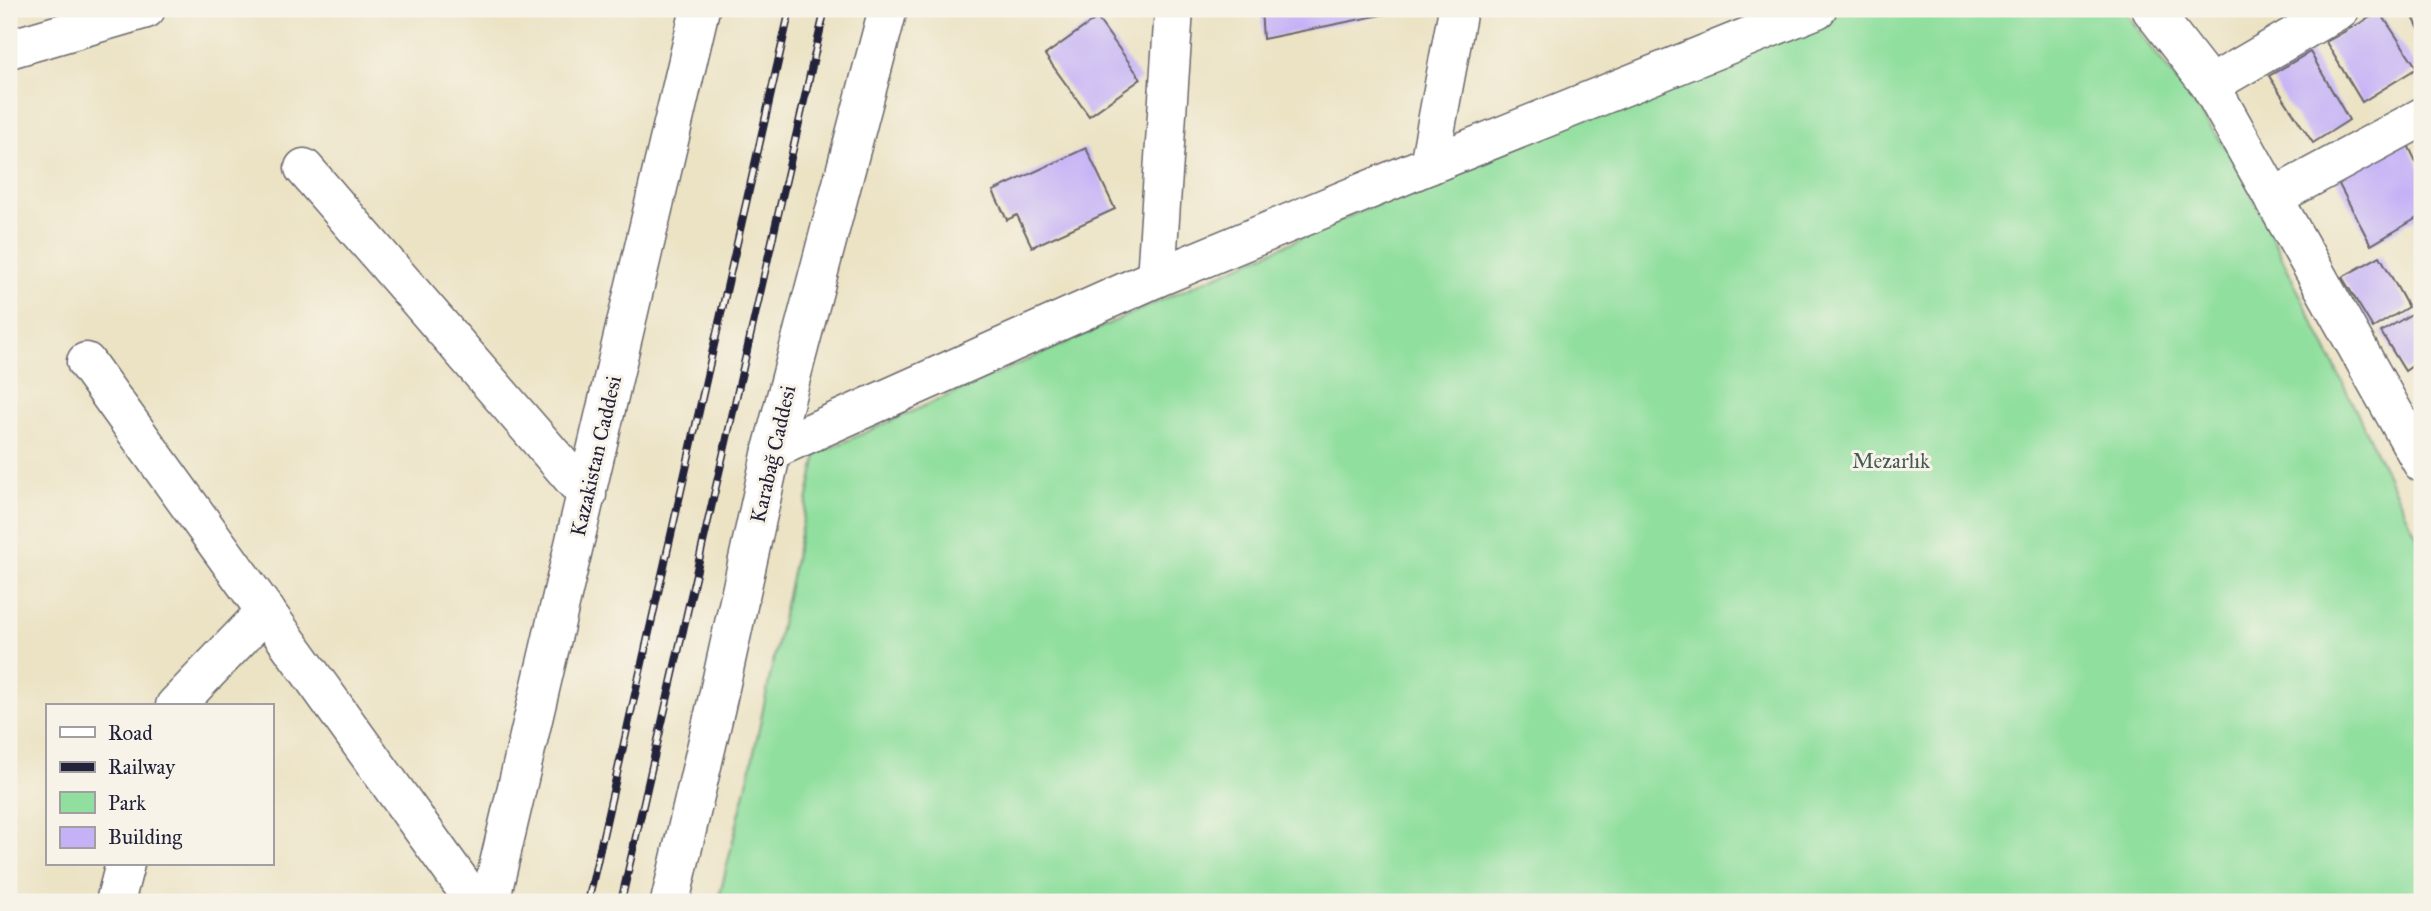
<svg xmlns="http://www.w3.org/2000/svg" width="2431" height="911" viewBox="0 0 2431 911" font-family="'IM FELL Great Primer',serif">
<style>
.green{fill:#90df9e;stroke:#59806c;stroke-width:2}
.building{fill:#c5b2f6}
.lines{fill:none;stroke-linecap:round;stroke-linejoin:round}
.minor-casing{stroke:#69666b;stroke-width:41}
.tertiary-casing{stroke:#69666b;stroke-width:41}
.secondary-casing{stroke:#69666b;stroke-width:41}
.minor{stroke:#fff;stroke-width:38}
.tertiary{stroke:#fff;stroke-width:38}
.secondary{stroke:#fff;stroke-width:38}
.rail-casing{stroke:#22223b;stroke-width:8}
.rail{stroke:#f7f3e8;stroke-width:5;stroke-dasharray:16;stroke-linecap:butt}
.labels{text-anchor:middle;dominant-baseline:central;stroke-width:6;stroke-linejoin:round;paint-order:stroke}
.street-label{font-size:21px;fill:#22223b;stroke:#f7f3e8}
.park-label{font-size:21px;fill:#435b59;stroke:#f7f3e8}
</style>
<rect width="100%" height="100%" fill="#f7f3e8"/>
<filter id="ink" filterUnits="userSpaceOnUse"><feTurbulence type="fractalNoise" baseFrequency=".0143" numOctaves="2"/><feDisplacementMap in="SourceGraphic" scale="14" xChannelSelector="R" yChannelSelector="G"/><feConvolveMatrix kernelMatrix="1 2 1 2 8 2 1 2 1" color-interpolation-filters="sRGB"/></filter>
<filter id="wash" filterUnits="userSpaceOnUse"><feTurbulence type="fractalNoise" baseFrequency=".00686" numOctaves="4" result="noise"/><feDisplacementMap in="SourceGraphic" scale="28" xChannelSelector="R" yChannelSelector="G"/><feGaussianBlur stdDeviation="1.57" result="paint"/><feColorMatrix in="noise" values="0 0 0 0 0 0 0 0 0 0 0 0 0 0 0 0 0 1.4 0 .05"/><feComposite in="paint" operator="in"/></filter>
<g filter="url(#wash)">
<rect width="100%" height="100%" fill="#ece3c5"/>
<!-- green -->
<path class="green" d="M 1828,9 L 2123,9 L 2235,160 L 2422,547 L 2422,902 L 718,902 L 750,771 L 817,454 L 1359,212 Z"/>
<g id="blocks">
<!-- building -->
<g class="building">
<path d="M 1261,9 L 1405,9 L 1406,10 L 1263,39 Z"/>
<path d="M 2380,12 L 2417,68 L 2362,102 L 2326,42 Z"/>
<path d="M 2422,15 L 2422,35 L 2414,19 Z"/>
<path d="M 1097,18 L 1141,79 L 1089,116 L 1045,55 Z"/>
<path d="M 2310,52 L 2349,120 L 2313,143 L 2269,76 Z"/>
<path d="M 2406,141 L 2422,174 L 2422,215 L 2371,245 L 2334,175 Z"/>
<path d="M 1086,148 L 1115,209 L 1032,247 L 1017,215 L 1007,220 L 993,191 Z"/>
<path d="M 2380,256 L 2408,307 L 2373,328 L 2342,277 Z"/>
<path d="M 2413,313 L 2422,327 L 2422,359 L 2405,371 L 2381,332 Z"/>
</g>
</g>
</g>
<g filter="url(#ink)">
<use href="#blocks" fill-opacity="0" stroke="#69666b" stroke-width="2"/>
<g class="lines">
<!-- minor casing -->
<g class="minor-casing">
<g id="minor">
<path d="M 2151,9 L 2210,85 L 2422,463"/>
<path d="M 2210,85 L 2340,9"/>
<path d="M 1429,165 L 1458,9"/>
<path d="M 304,168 L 587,495"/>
<path d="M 2274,197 L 2422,117"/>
<path d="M 1156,278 L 1174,9"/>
<path d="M 86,362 L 475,902"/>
<path d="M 772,450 L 1156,278 L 1429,165 L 1817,9"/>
<path d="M 175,706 L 266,611"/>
<path d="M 115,902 L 125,864"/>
</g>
</g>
<!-- tertiary casing -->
<g class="tertiary-casing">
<path id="tertiary" d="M 9,49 L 146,9"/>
</g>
<!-- secondary casing -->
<g class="secondary-casing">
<g id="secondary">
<path d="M 490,902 L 700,9"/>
<path d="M 670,902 L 716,706 L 772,450 L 888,9"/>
</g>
</g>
<!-- minor -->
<use href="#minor" class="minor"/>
<!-- tertiary -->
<use href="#tertiary" class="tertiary"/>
<!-- secondary -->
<use href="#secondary" class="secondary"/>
<!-- rail casing -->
<g class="rail-casing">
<g id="rail">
<path d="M 588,902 L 790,9"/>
<path d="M 621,902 L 825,9"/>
</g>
</g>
<!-- rail -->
<use href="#rail" class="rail"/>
</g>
</g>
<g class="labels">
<!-- street labels -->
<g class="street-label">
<text transform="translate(773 454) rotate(-77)">Karabağ Caddesi</text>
<text transform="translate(596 456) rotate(-77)">Kazakistan Caddesi</text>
</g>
<!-- park labels -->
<g class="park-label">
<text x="1891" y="461">Mezarlık</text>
</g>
</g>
<!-- margin -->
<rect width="2431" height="911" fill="none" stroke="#f7f3e8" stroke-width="35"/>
<!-- legend -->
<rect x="46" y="704" width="228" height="161" fill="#f7f3e8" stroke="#a29fa3" stroke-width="2"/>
<rect x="60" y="727" width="35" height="10" fill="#ffffff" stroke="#a29fa3" stroke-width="2"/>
<text x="108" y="740" font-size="21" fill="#22223b">Road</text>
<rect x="60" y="762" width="35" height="10" fill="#22223b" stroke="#a29fa3" stroke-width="2"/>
<text x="108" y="774" font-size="21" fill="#22223b">Railway</text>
<rect x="60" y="792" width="35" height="21" fill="#90df9e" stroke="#a29fa3" stroke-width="2"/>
<text x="108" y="810" font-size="21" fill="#22223b">Park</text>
<rect x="60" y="827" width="35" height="21" fill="#c5b2f6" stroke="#a29fa3" stroke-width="2"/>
<text x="108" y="844" font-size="21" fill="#22223b">Building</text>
</svg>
